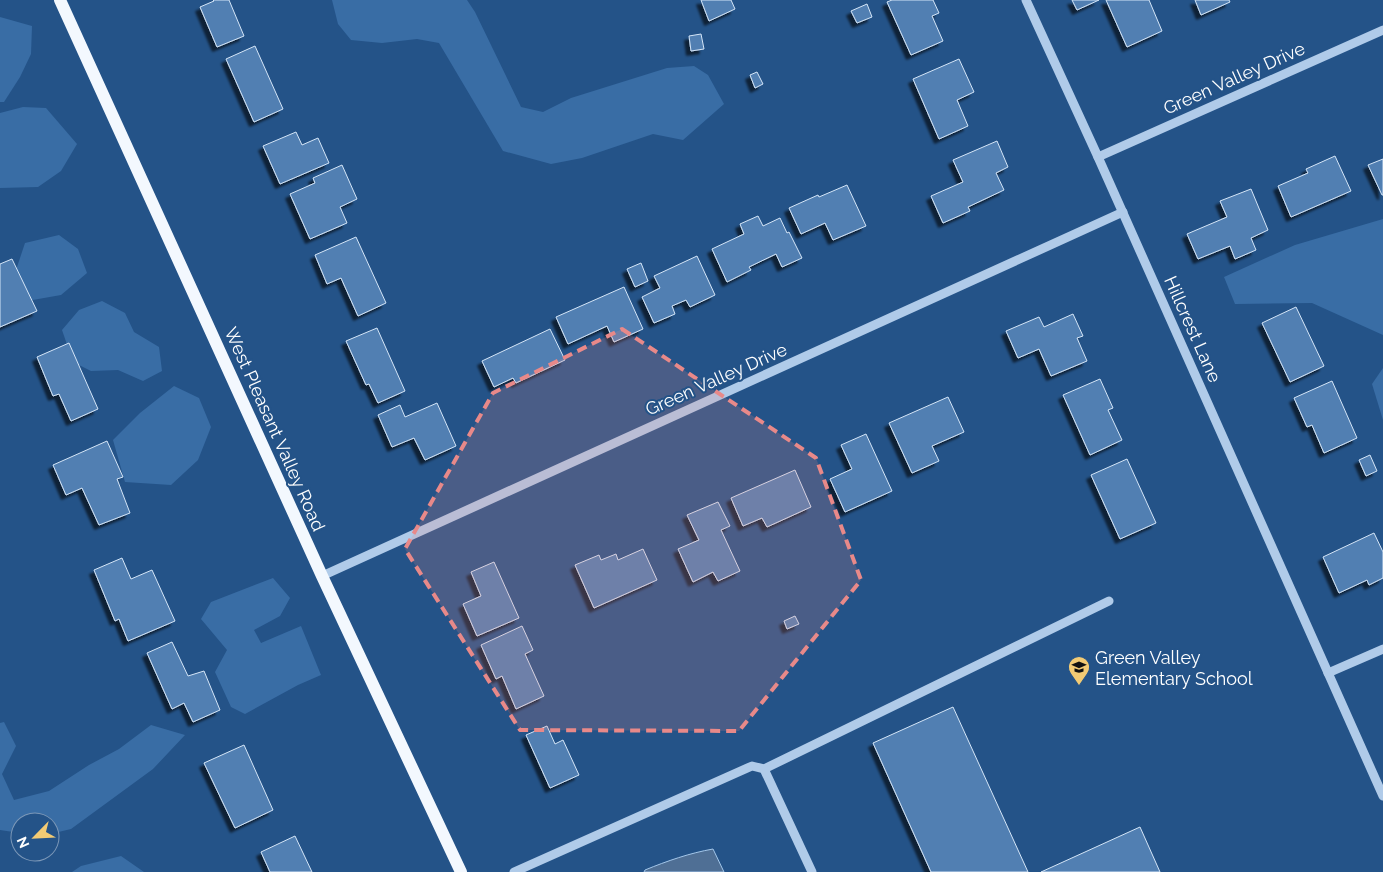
<svg xmlns="http://www.w3.org/2000/svg" width="1383" height="872" viewBox="0 0 1383 872" font-family="Raleway,sans-serif">
<style>
.green{fill:#396da5}
.water{fill:#4f6f95;stroke:#a4c7ea}
.building{fill:#517fb2;stroke:#d4e5f7;filter:url(#shadow)}
.lines{fill:none;stroke-linecap:round;stroke-linejoin:round}
.minor{stroke:#b0cbe9;stroke-width:9}
.major{stroke:#f3f8fe;stroke-width:12}
.marked{fill:#e88989;fill-opacity:0.2;stroke:#e88989;stroke-width:4;stroke-dasharray:10 6;stroke-linejoin:round}
.labels{text-anchor:middle;dominant-baseline:central;stroke-width:4;stroke-linejoin:round;paint-order:stroke}
.street-label{font-size:18px;fill:#fff;stroke:#245388}
.poi-label{font-size:18px;fill:#fff;stroke:#245388;text-anchor:start}
</style>
<defs>
<filter id="shadow"><feDropShadow dx="-4.5" dy="4.5" stdDeviation="1" flood-color="#0009"/></filter>
</defs>
<rect width="100%" height="100%" fill="#245388"/>
<!-- green -->
<g class="green">
<path d="M 332,0 L 467,0 L 475,12 L 521,107 L 543,112 L 571,98 L 667,68 L 694,66 L 708,75 L 724,104 L 683,140 L 653,134 L 582,158 L 551,164 L 503,151 L 439,43 L 417,39 L 382,43 L 351,40 L 338,24 Z"/>
<path d="M 0,17 L 32,26 L 31,54 L 20,77 L 4,102 L 0,102 Z"/>
<path d="M 23,107 L 46,108 L 77,144 L 61,171 L 38,187 L 0,188 L 0,113 Z"/>
<path d="M 1383,219 L 1383,335 L 1312,303 L 1235,304 L 1224,277 L 1295,245 Z"/>
<path d="M 59,235 L 78,249 L 87,273 L 61,295 L 27,301 L 15,273 L 25,243 Z"/>
<path d="M 102,301 L 125,313 L 134,332 L 159,347 L 162,371 L 143,381 L 118,370 L 91,371 L 73,362 L 62,330 L 79,310 Z"/>
<path d="M 1383,368 L 1383,420 L 1372,384 Z"/>
<path d="M 174,386 L 199,398 L 211,427 L 198,460 L 171,485 L 125,482 L 113,440 L 140,413 Z"/>
<path d="M 273,578 L 290,598 L 280,616 L 254,630 L 261,643 L 301,626 L 321,675 L 298,685 L 245,714 L 231,707 L 215,672 L 227,650 L 201,619 L 211,602 Z"/>
<path d="M 4,722 L 16,746 L 2,774 L 14,800 L 49,791 L 89,765 L 119,749 L 151,725 L 185,735 L 153,769 L 71,829 L 50,834 L 50,822 L 20,822 L 20,833 L 0,830 L 0,723 Z"/>
<path d="M 121,856 L 144,872 L 72,872 L 81,866 Z"/>
</g>
<!-- water -->
<path class="water" d="M 713,849 L 724,872 L 644,872 L 645,870 C 667,861 690,853 713,849 Z"/>
<!-- building -->
<g class="building">
<path d="M 213,0 L 229,0 L 244,36 L 217,47 L 200,7 L 214,1 Z"/>
<path d="M 701,0 L 731,0 L 735,9 L 709,21 Z"/>
<path d="M 892,0 L 933,0 L 939,13 L 932,16 L 943,41 L 911,55 L 887,2 Z"/>
<path d="M 1072,0 L 1099,0 L 1077,10 Z"/>
<path d="M 1106,0 L 1149,0 L 1162,31 L 1127,47 Z"/>
<path d="M 1195,0 L 1229,0 L 1230,2 L 1201,15 Z"/>
<path d="M 867,4 L 872,17 L 857,23 L 851,11 Z"/>
<path d="M 701,34 L 704,49 L 691,51 L 689,36 Z"/>
<path d="M 255,46 L 283,109 L 254,122 L 226,59 Z"/>
<path d="M 959,59 L 974,92 L 957,100 L 968,126 L 939,139 L 913,79 Z"/>
<path d="M 757,72 L 763,84 L 755,88 L 750,75 Z"/>
<path d="M 296,132 L 302,145 L 318,138 L 329,163 L 280,184 L 263,146 Z"/>
<path d="M 997,141 L 1008,167 L 996,173 L 1004,190 L 968,207 L 970,211 L 943,223 L 931,196 L 963,182 L 953,160 Z"/>
<path d="M 1335,156 L 1351,191 L 1291,217 L 1278,186 L 1308,173 L 1306,169 Z"/>
<path d="M 1383,159 L 1383,195 L 1382,195 L 1368,165 Z"/>
<path d="M 342,165 L 357,199 L 340,207 L 347,223 L 310,239 L 290,194 L 315,183 L 313,178 Z"/>
<path d="M 847,185 L 866,226 L 833,240 L 825,223 L 801,234 L 789,208 L 818,195 L 819,197 Z"/>
<path d="M 1251,189 L 1268,230 L 1251,238 L 1256,250 L 1235,259 L 1230,246 L 1198,259 L 1187,234 L 1227,217 L 1220,201 Z"/>
<path d="M 758,216 L 763,226 L 780,218 L 787,233 L 789,232 L 802,258 L 782,267 L 776,254 L 749,267 L 751,270 L 727,282 L 712,249 L 744,234 L 740,224 Z"/>
<path d="M 356,237 L 386,303 L 358,316 L 341,278 L 327,284 L 315,255 Z"/>
<path d="M 697,256 L 715,295 L 690,307 L 686,300 L 672,306 L 675,314 L 654,323 L 642,297 L 660,288 L 654,276 Z"/>
<path d="M 12,259 L 37,311 L 0,327 L 0,264 Z"/>
<path d="M 641,263 L 648,281 L 635,287 L 627,269 Z"/>
<path d="M 624,287 L 643,329 L 614,342 L 607,326 L 568,344 L 556,317 Z"/>
<path d="M 1296,307 L 1324,366 L 1290,382 L 1262,323 Z"/>
<path d="M 1073,314 L 1083,336 L 1077,338 L 1087,361 L 1051,376 L 1039,349 L 1018,358 L 1006,331 L 1039,317 L 1044,327 Z"/>
<path d="M 377,328 L 405,391 L 378,403 L 369,384 L 366,385 L 346,341 Z"/>
<path d="M 550,329 L 565,360 L 516,383 L 513,378 L 494,387 L 482,361 Z"/>
<path d="M 69,343 L 98,409 L 71,421 L 59,394 L 53,396 L 37,357 Z"/>
<path d="M 1100,379 L 1113,408 L 1108,410 L 1122,440 L 1090,455 L 1063,395 Z"/>
<path d="M 1332,381 L 1357,438 L 1324,453 L 1312,425 L 1307,427 L 1294,398 Z"/>
<path d="M 948,397 L 964,432 L 932,446 L 939,461 L 912,473 L 889,423 Z"/>
<path d="M 437,403 L 456,446 L 425,460 L 414,438 L 392,447 L 378,415 L 400,405 L 405,417 Z"/>
<path d="M 866,434 L 892,491 L 845,512 L 830,479 L 852,469 L 841,445 Z"/>
<path d="M 107,441 L 123,477 L 117,479 L 130,513 L 99,525 L 82,488 L 66,495 L 53,465 Z"/>
<path d="M 1370,455 L 1377,471 L 1366,476 L 1359,460 Z"/>
<path d="M 1127,459 L 1156,523 L 1120,539 L 1091,475 Z"/>
<path d="M 795,470 L 811,507 L 767,527 L 762,518 L 743,526 L 731,498 Z"/>
<path d="M 718,502 L 730,526 L 721,530 L 740,571 L 718,581 L 713,572 L 693,582 L 678,549 L 699,540 L 687,515 Z"/>
<path d="M 1374,533 L 1383,552 L 1383,578 L 1369,585 L 1367,580 L 1339,593 L 1323,557 Z"/>
<path d="M 643,549 L 657,580 L 594,608 L 575,565 L 599,555 L 601,560 L 616,554 L 618,560 Z"/>
<path d="M 122,558 L 131,579 L 152,570 L 175,621 L 128,641 L 119,619 L 115,621 L 94,570 Z"/>
<path d="M 494,562 L 519,618 L 477,636 L 463,604 L 481,596 L 471,572 Z"/>
<path d="M 795,616 L 799,624 L 787,629 L 784,621 Z"/>
<path d="M 522,626 L 533,650 L 525,654 L 544,696 L 516,709 L 502,676 L 496,679 L 481,645 Z"/>
<path d="M 172,642 L 188,676 L 204,671 L 220,710 L 193,722 L 184,703 L 172,709 L 147,653 Z"/>
<path d="M 953,707 L 1028,872 L 931,872 L 873,743 Z"/>
<path d="M 547,726 L 555,744 L 563,740 L 579,775 L 550,788 L 526,735 Z"/>
<path d="M 244,745 L 273,810 L 235,828 L 204,763 Z"/>
<path d="M 1140,827 L 1160,872 L 1041,872 Z"/>
<path d="M 295,836 L 312,872 L 270,872 L 261,852 Z"/>
</g>
<g class="lines">
<!-- minor -->
<g class="minor">
<path d="M 1026,0 L 1098,157 L 1383,796"/>
<path d="M 1098,157 L 1383,30"/>
<path d="M 322,576 L 1123,212"/>
<path d="M 1328,673 L 1383,649"/>
<path d="M 764,769 L 1109,601"/>
<path d="M 514,872 L 752,766 L 764,769 L 812,872"/>
</g>
<!-- major -->
<path class="major" d="M 60,0 L 322,576 L 461,872"/>
</g>
<!-- marked area -->
<path class="marked" d="M 622,329 L 816,458 L 861,580 L 739,731 L 520,730 L 405,549 L 493,393 Z"/>
<!-- icons -->
<defs>
<g id="school-pin" transform="scale(1.125)"><path d="M0 17L-7.5 6A9.5 9.5 0 1 1 7.5 6Z" fill="#f3cb74" stroke="#245388"/><path d="M0-5L7-2L0 1L-7-2ZM-4 1L0 2.5L4 1V4Q0 6-4 4Z" fill="#111"/></g>
</defs>
<g fill-rule="evenodd">
<use href="#school-pin" x="1079" y="667"/>
</g>
<g class="labels">
<!-- street labels -->
<g class="street-label">
<text transform="translate(1234 78) rotate(-24)">Green Valley Drive</text>
<text transform="translate(1193 329) rotate(66)">Hillcrest Lane</text>
<text transform="translate(716 379) rotate(-24)">Green Valley Drive</text>
<text transform="translate(275 429) rotate(66)">West Pleasant Valley Road</text>
</g>
<!-- poi labels -->
<g class="poi-label">
<text x="1095" y="657">Green Valley<tspan x="1095" dy="21">Elementary School</tspan></text>
</g>
</g>
<!-- north arrow -->
<g transform="translate(35 837) rotate(246)"><circle r="24" fill="#245388" stroke="#7c98b8"/>
<path d="M0-4L9 19L0 12L-9 19Z" fill="#f3cb74"/>
<text y="-8" font-size="14" font-weight="bold" text-anchor="middle" fill="#ffffff">N</text>
</g>
</svg>
